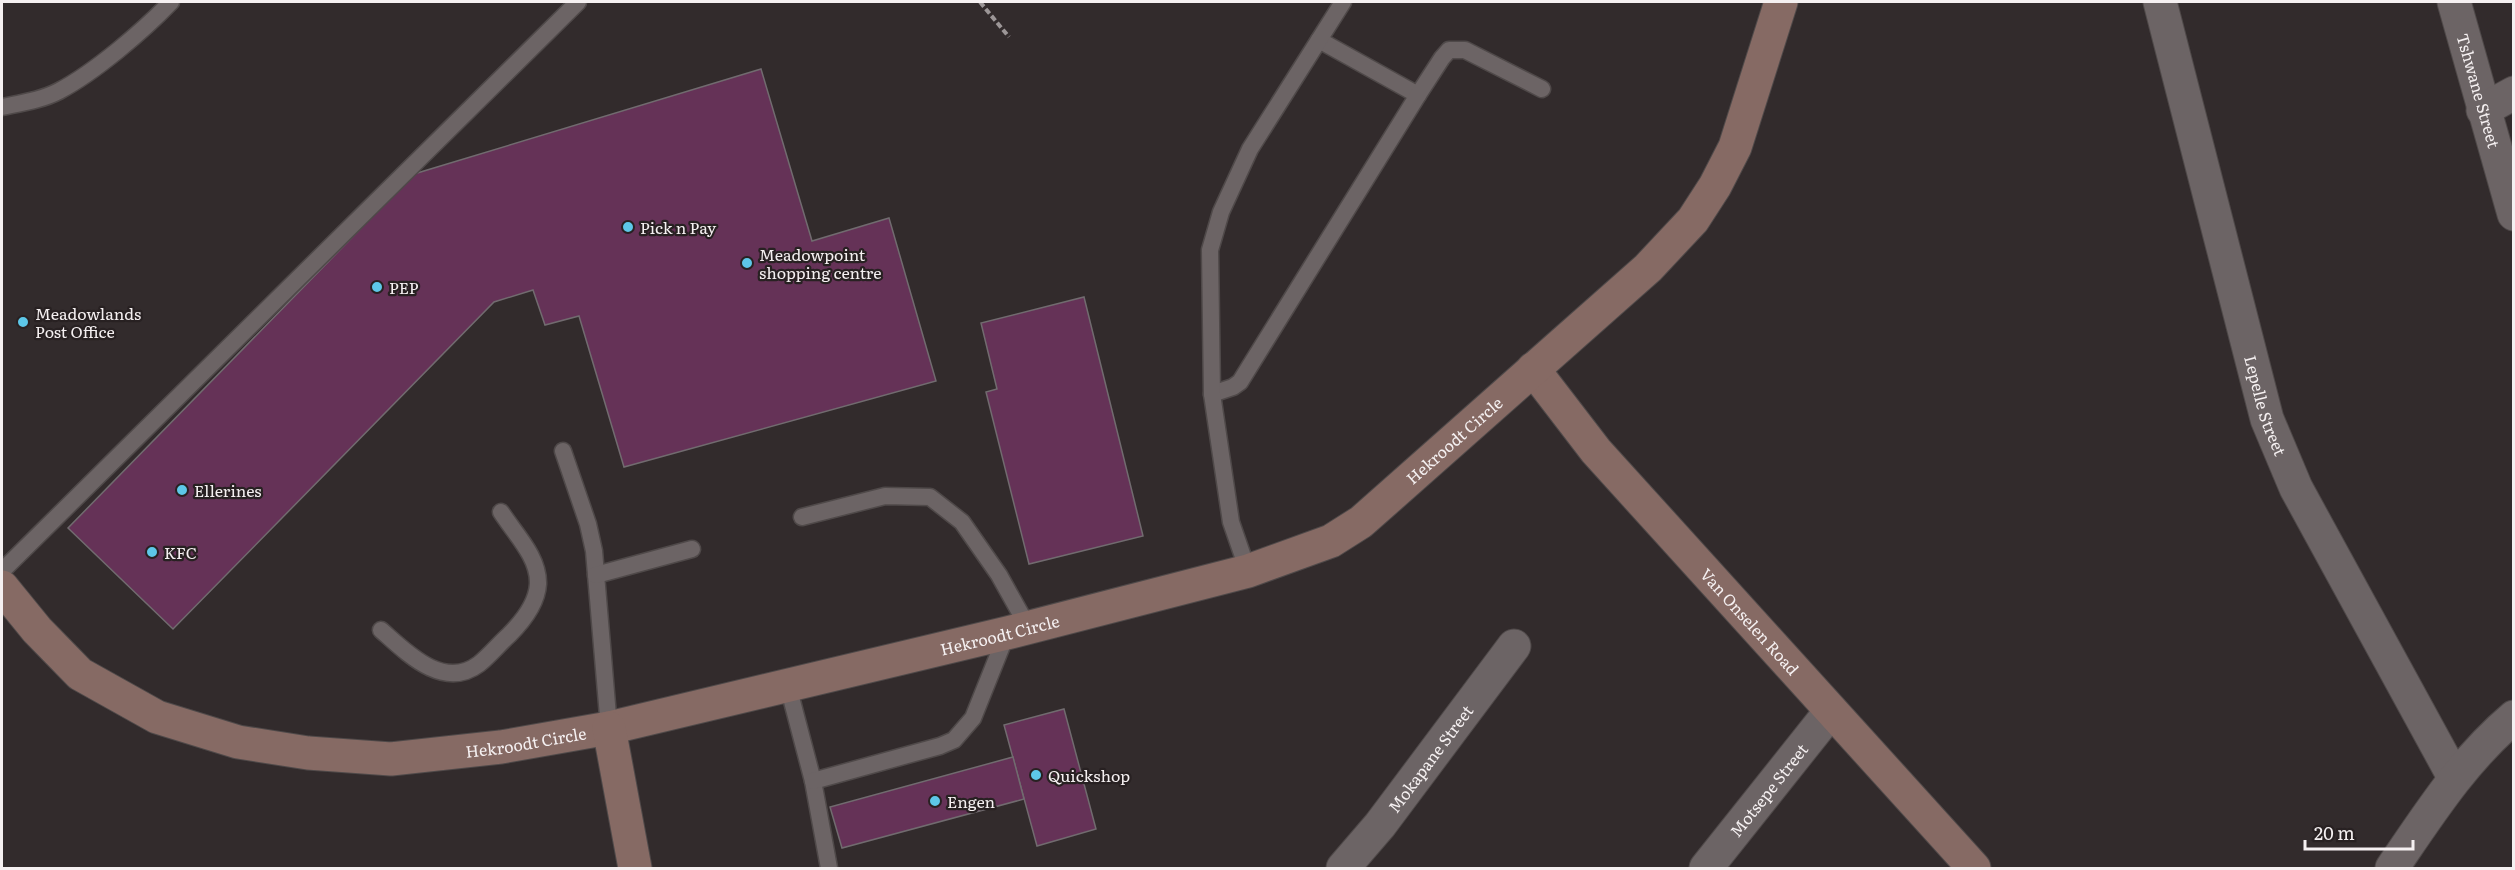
<svg xmlns="http://www.w3.org/2000/svg" width="2515" height="870" viewBox="0 0 2515 870" font-family="Literata,serif">
<style>
.building{fill:#653257;stroke:#716b6f;stroke-width:1.5}
.lines{fill:none;stroke-linecap:round;stroke-linejoin:round}
.lane-casing{stroke:#4f4949;stroke-width:19}
.street-casing{stroke:#4f4949;stroke-width:35}
.secondary-casing{stroke:#4f4949;stroke-width:35}
.path{stroke:#9c9697;stroke-width:4;stroke-dasharray:6 3;stroke-linecap:butt}
.lane{stroke:#6c6465;stroke-width:16}
.street{stroke:#6c6465;stroke-width:33}
.secondary{stroke:#866a64;stroke-width:33}
.poi-dot{fill:#5dc7e8;stroke:#282122;stroke-width:2}
.labels{text-anchor:middle;dominant-baseline:central;stroke-width:4.5;stroke-linejoin:round;paint-order:stroke}
.street-label{font-size:16px;fill:#f5f0f1;stroke:#282122}
.poi-label{font-size:16px;fill:#f5f0f1;stroke:#282122;text-anchor:start}
</style>
<rect width="100%" height="100%" fill="#322b2c"/>
<!-- building -->
<g class="building">
<path d="M 761,69 L 812,241 L 889,218 L 936,381 L 624,467 L 579,316 L 545,325 L 533,290 L 494,302 L 173,629 L 68,528 L 414,174 Z"/>
<path d="M 1084,297 L 1143,536 L 1029,564 L 986,392 L 997,389 L 981,323 Z"/>
<path d="M 1064,709 L 1096,829 L 1037,846 L 1004,725 Z"/>
<path d="M 1013,757 L 1024,799 L 842,848 L 830,807 Z"/>
</g>
<g class="lines">
<!-- lane casing -->
<g class="lane-casing">
<g id="lane">
<path d="M 1319,40 L 1418,95"/>
<path d="M 2,107 C 21,103 42,100 59,91 C 95,72 143,31 171,2"/>
<path d="M 1212,394 L 1233,387 L 1240,382 L 1418,95 L 1442,58 L 1449,50 L 1465,50 L 1542,89"/>
<path d="M 563,451 L 588,524 L 594,551 L 609,728"/>
<path d="M 802,517 L 885,496 L 930,497 L 962,522 L 999,575 L 1028,627"/>
<path d="M 2,571 L 578,2"/>
<path d="M 1248,571 L 1231,522 L 1212,394 L 1210,250 L 1221,212 L 1250,149 L 1343,2"/>
<path d="M 596,575 L 692,549"/>
<path d="M 381,630 C 406,652 443,691 479,664 C 490,655 499,644 509,635 C 522,622 537,603 538,584 C 539,557 515,534 501,512"/>
<path d="M 788,686 L 813,781 L 829,868"/>
<path d="M 813,781 L 940,746 L 954,740 L 973,718 L 1007,633"/>
</g>
</g>
<!-- street casing -->
<g class="street-casing">
<g id="street">
<path id="s1" d="M 2160,2 L 2267,419 L 2296,488 L 2454,777"/>
<path id="s2" d="M 2454,2 L 2514,214"/>
<path d="M 2483,110 L 2514,93"/>
<path id="s3" d="M 1343,868 L 1380,825 L 1514,646"/>
<path id="s4" d="M 1706,868 L 1831,711"/>
<path d="M 2392,868 C 2429,814 2463,760 2514,717"/>
</g>
</g>
<!-- secondary casing -->
<g class="secondary-casing">
<g id="secondary">
<path id="s5" d="M 1533,369 L 1596,451 L 1974,868"/>
<path id="s6" d="M 2,587 L 37,630 L 80,674 L 157,717 L 238,742 L 308,753 L 391,759 L 501,747 L 609,728 L 1007,633 L 1248,571 L 1331,541 L 1361,522 L 1648,268 L 1693,220 L 1715,186 L 1735,147 L 1781,2"/>
<path d="M 609,728 L 635,868"/>
</g>
</g>
<!-- path -->
<path class="path" d="M 980,2 L 1009,37"/>
<!-- lane -->
<use href="#lane" class="lane"/>
<!-- street -->
<use href="#street" class="street"/>
<!-- secondary -->
<use href="#secondary" class="secondary"/>
</g>
<!-- markers -->
<g class="poi-dot">
<circle cx="628" cy="227" r="6"/>
<circle cx="747" cy="263" r="6"/>
<circle cx="377" cy="287" r="6"/>
<circle cx="23" cy="322" r="6"/>
<circle cx="182" cy="490" r="6"/>
<circle cx="152" cy="552" r="6"/>
<circle cx="1036" cy="775" r="6"/>
<circle cx="935" cy="801" r="6"/>
</g>
<g class="labels">
<!-- street labels -->
<g class="street-label">
<text stroke="none"><textPath href="#s2" startOffset="92">Tshwane Street</textPath></text>
<text stroke="none"><textPath href="#s1" startOffset="417">Lepelle Street</textPath></text>
<text stroke="none"><textPath href="#s6" startOffset="1570">Hekroodt Circle</textPath></text>
<text stroke="none"><textPath href="#s5" startOffset="333">Van Onselen Road</textPath></text>
<text stroke="none"><textPath href="#s6" startOffset="1066">Hekroodt Circle</textPath></text>
<text stroke="none"><textPath href="#s6" startOffset="580">Hekroodt Circle</textPath></text>
<text stroke="none"><textPath href="#s3" startOffset="140">Mokapane Street</textPath></text>
<text stroke="none"><textPath href="#s4" startOffset="100">Motsepe Street</textPath></text>
</g>
<!-- poi labels -->
<g class="poi-label">
<text x="640" y="227">Pick n Pay</text>
<text x="759" y="254">Meadowpoint<tspan x="759" dy="18">shopping centre</tspan></text>
<text x="389" y="287">PEP</text>
<text x="35" y="313">Meadowlands<tspan x="35" dy="18">Post Office</tspan></text>
<text x="194" y="490">Ellerines</text>
<text x="164" y="552">KFC</text>
<text x="1048" y="775">Quickshop</text>
<text x="947" y="801">Engen</text>
</g>
</g>
<!-- border -->
<rect width="2515" height="870" fill="none" stroke="#f5f0f1" stroke-width="6"/>
<!-- scale -->
<path d="M2305 840v9h108v-9" fill="none" stroke="#f5f0f1" stroke-width="3"/>
<text x="2314" y="840" font-size="18" fill="#f5f0f1" stroke="#282122" stroke-width="4.5" paint-order="stroke">20 m</text>
</svg>
